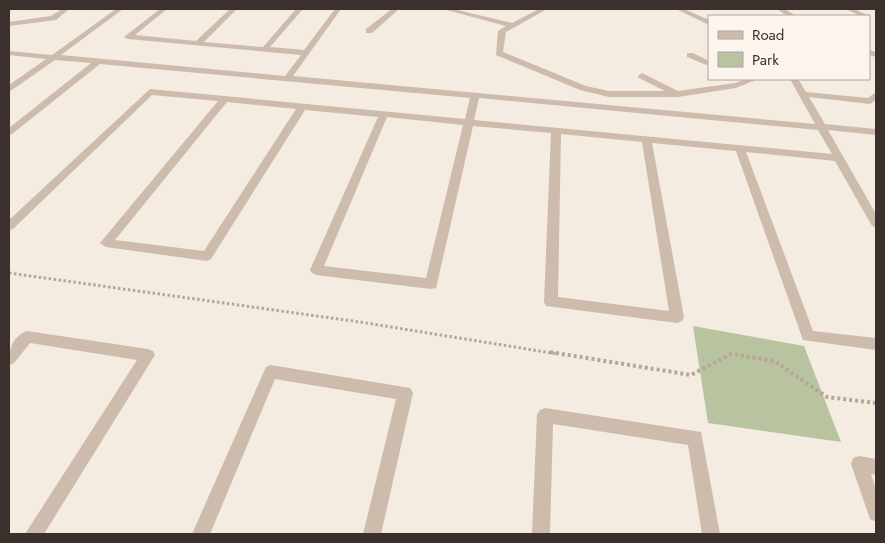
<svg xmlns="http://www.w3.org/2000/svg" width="885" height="543" viewBox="0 0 885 543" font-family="Jost,sans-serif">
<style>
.green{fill:#b8c4a0}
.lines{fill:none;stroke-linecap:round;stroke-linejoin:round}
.path-far1{stroke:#b9a596;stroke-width:3;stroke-dasharray:2.5 2.5;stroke-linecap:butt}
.path{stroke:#b9a596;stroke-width:4;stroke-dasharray:3 3;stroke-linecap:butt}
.minor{fill:#cdbbac;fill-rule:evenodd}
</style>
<rect width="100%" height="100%" fill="#f4ebe1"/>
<!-- green -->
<path class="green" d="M 693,326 L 804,346 L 841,442 L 708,423 Z"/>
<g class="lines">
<!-- path-far1 -->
<path class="path-far1" d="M 9,273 L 360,322 L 558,354"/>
<!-- path -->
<path class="path" d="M 550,352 L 691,375 L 731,354 L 774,361 L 827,397 L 876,403"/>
<!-- minor -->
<g class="minor">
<path d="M 62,9 L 69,9 L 56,20 L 9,26 L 9,22 L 51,16 Z"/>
<path d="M 116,9 L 123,9 L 61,55 L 285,76 L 301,55 L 128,39 L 124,37 L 160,9 L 167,9 L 135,35 L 196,41 L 230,9 L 237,9 L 204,42 L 263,47 L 296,9 L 303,9 L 270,47 L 304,50 L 335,9 L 341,9 L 293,76 L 815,124 L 790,79 L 798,79 L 806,92 L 868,98 L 876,92 L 876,100 L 870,104 L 809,97 L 825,124 L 876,129 L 876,135 L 828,130 L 876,214 L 876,227 L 872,226 L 835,161 L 746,152 L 813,331 L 876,338 L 876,350 L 803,340 L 736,151 L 652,143 L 684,317 L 682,321 L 677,323 L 546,306 L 544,302 L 551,133 L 473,126 L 437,284 L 436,288 L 431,289 L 316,275 L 312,273 L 310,270 L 378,117 L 305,110 L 211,259 L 207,261 L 106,247 L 100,243 L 218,101 L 152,95 L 13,229 L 9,230 L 9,220 L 150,89 L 465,119 L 470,98 L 100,64 L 12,134 L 9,135 L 9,128 L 91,63 L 55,60 L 9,92 L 9,85 L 46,59 L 9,55 L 9,51 L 52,55 ZM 479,98 L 818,130 L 832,154 L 474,120 ZM 227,102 L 296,109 L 204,251 L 115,240 ZM 387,117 L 463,125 L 426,278 L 324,266 ZM 561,134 L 642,142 L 669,311 L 558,297 Z"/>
<path d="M 392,9 L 399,9 L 372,33 L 366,33 L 366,29 Z"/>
<path d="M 443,9 L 453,9 L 512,23 L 539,9 L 547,9 L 506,32 L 503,52 L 586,86 L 609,91 L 665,91 L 639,78 L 638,76 L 642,73 L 678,91 L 735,83 L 746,79 L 758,79 L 736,88 L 678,97 L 609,97 L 580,90 L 496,55 L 498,31 L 506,26 Z"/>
<path d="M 676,9 L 684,9 L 709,20 L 709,25 Z"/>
<path d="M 777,9 L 785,9 L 796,16 L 787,16 Z"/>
<path d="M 846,9 L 854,9 L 869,16 L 860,16 Z"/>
<path d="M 869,50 L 876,52 L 876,57 L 869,55 Z"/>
<path d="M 687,53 L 693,53 L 709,61 L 709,66 L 687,57 Z"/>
<path d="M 27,331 L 148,349 L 153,351 L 155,355 L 44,534 L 25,534 L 137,360 L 30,343 L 14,363 L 9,365 C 9,351 11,337 27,331 Z"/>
<path d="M 271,365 L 410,388 L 413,393 L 381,534 L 363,534 L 396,399 L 275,379 L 210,534 L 192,534 L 266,367 Z"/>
<path d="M 545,408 L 701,432 L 720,534 L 702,534 L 688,445 L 553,424 L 550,534 L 532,534 L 537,415 L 540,410 Z"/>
<path d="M 859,456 L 876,459 L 876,475 L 871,474 L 876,489 L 876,522 L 870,519 L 851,464 L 853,458 Z"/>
</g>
</g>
<!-- border -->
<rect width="885" height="543" fill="none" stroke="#3b302b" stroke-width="20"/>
<!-- legend -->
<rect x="708" y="15" width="162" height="65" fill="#fbf5ee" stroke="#aea6a0"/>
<rect x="718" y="31" width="25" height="8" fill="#cdbbac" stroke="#aea6a0"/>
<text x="752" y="40" font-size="15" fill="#3b302b">Road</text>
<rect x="718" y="52" width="25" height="15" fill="#b8c4a0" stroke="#aea6a0"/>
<text x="752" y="65" font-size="15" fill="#3b302b">Park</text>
</svg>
